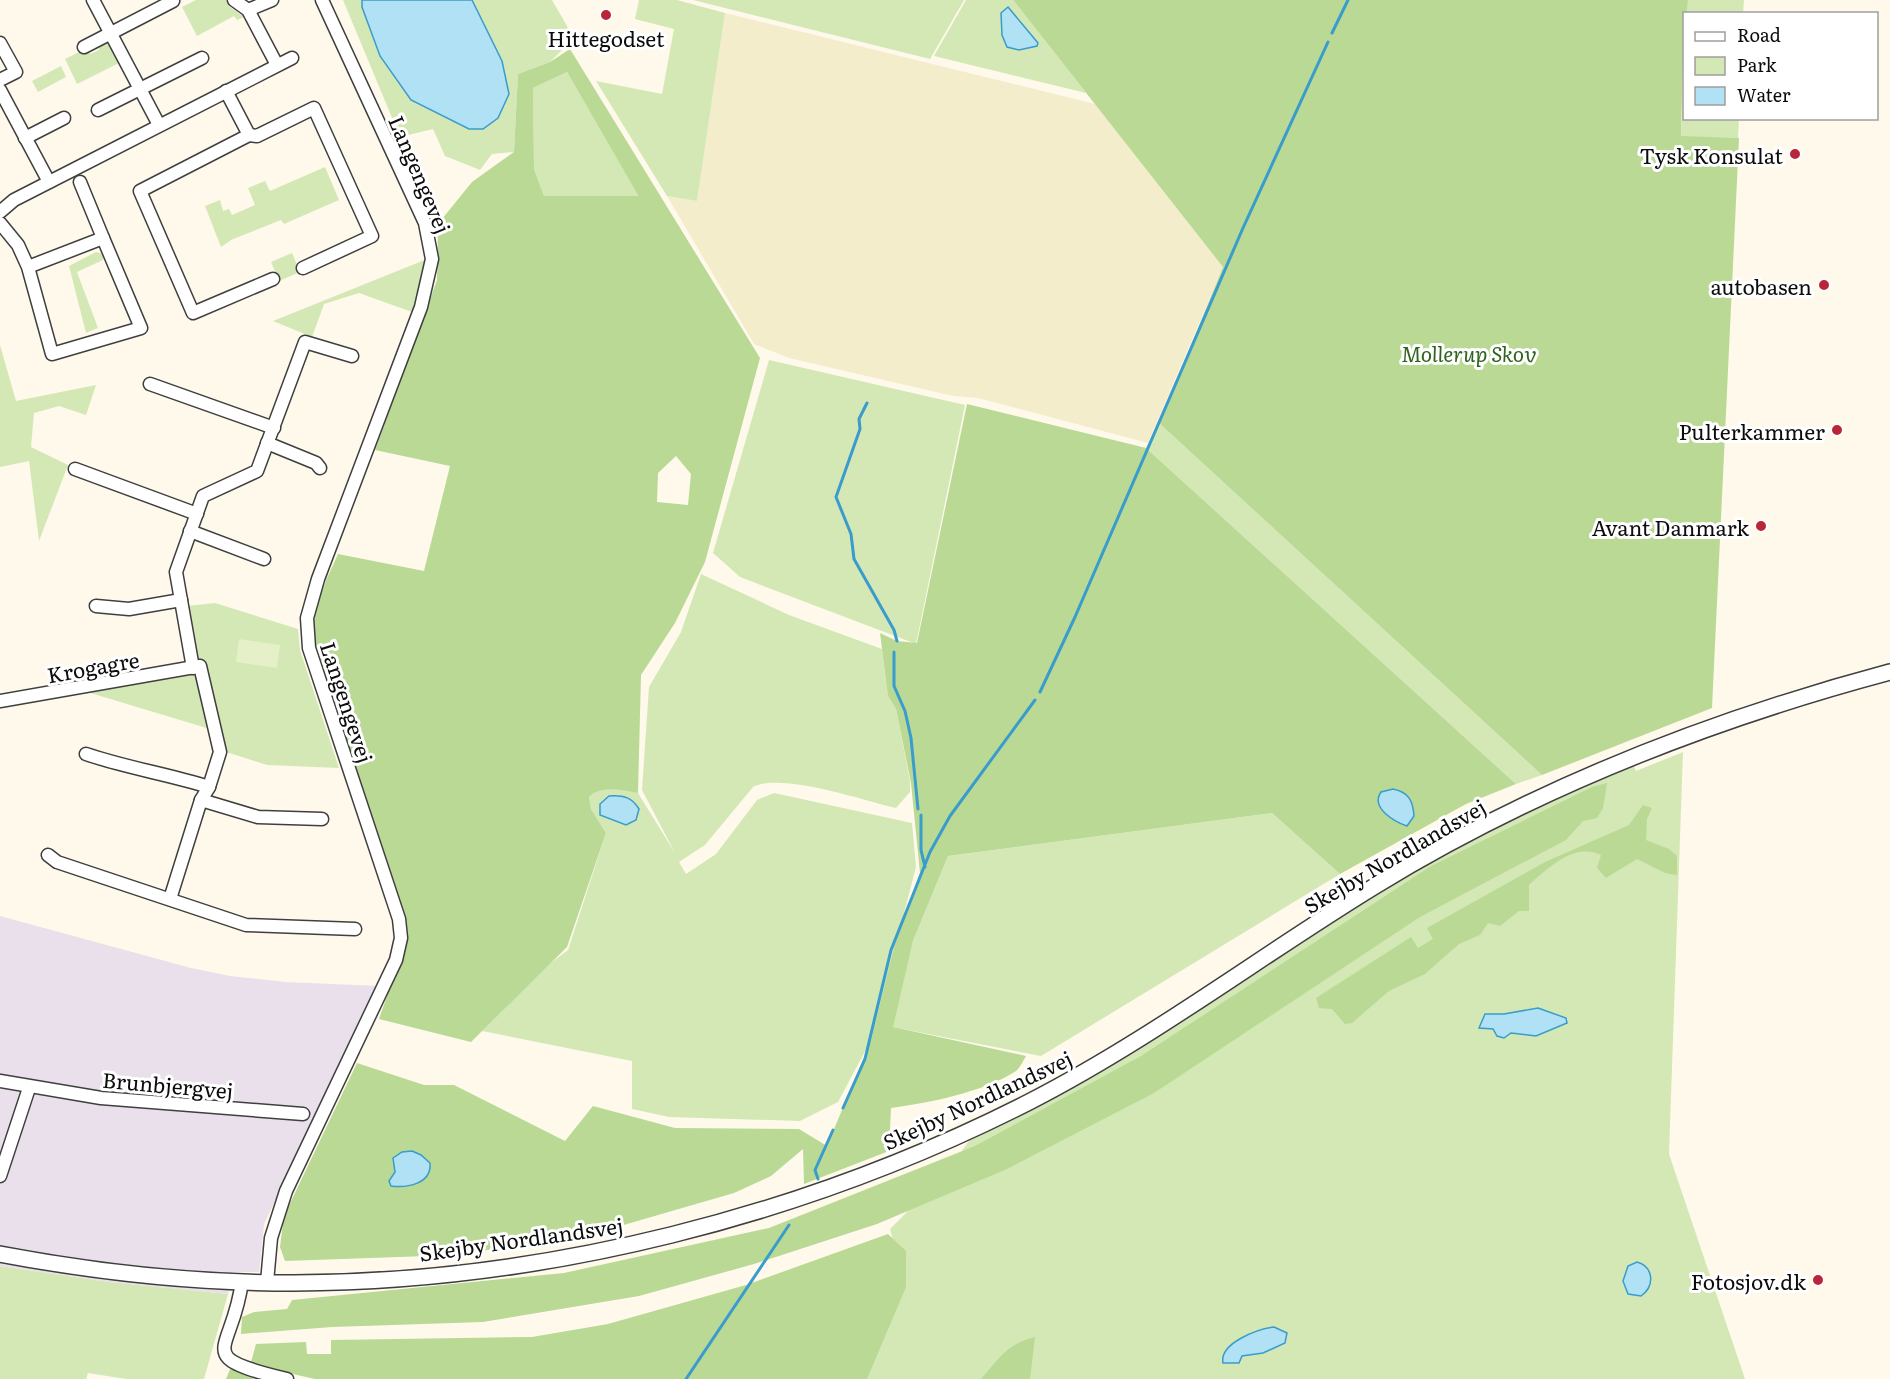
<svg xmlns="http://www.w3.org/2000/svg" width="1890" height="1379" viewBox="0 0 1890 1379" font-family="Literata,serif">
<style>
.industrial{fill:#e9e0eb}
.farmland{fill:#f4edcc}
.green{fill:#d4e8b6}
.forest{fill:#b9d995;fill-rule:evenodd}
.pitch{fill:#e5efc8}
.water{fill:#b1e1f5;stroke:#399ccc;stroke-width:1.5}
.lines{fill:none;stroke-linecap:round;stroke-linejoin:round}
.stream{stroke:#399ccc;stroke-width:3}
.minor-casing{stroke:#3f3f3f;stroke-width:15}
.tertiary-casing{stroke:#3f3f3f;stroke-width:18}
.minor{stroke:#fff;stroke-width:12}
.tertiary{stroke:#fff;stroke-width:15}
.poi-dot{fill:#ba2639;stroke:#fff;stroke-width:2}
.labels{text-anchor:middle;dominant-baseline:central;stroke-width:6;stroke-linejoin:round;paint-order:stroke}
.poi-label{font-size:21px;fill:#0c0c0c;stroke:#fff;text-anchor:end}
.street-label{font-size:21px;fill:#0c0c0c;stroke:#fff}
.park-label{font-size:21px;font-style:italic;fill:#31631d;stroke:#fff}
</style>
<rect width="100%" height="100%" fill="#fff9eb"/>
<!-- industrial -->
<path class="industrial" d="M 0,916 L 191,968 L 230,976 L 285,982 L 379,986 L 264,1224 L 259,1272 L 232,1272 L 228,1294 L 109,1282 L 0,1266 Z"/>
<!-- farmland -->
<path class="farmland" d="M 725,13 L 1095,104 L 1223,267 L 1148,443 L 978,398 L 953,396 L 789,358 L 754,344 L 667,196 L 697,201 Z"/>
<!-- green -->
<g class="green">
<path d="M 196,0 L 226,0 L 230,7 L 244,17 L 237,20 L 234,16 L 197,36 L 182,7 Z"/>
<path d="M 343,0 L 552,0 L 574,38 L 550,62 L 518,74 L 514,152 L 492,154 L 480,170 L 445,156 L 433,129 L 400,137 Z"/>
<path d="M 639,0 L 677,0 L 725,13 L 697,201 L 667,196 L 596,81 L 662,94 L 674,29 L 635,19 Z"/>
<path d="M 693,0 L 964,0 L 930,59 Z"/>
<path d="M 966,0 L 1013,0 L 1086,93 L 934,56 Z"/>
<path d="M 1688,0 L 1744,0 L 1743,13 L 1687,13 Z"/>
<path d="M 105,42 L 112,44 L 121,62 L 77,84 L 65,59 L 87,48 L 90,54 L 99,50 L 98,46 Z"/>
<path d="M 1684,63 L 1684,118 L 1739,119 L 1738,138 L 1681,137 Z"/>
<path d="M 61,66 L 66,77 L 38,92 L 32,81 Z"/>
<path d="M 567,72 L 639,196 L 544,196 L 534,169 L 533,88 Z"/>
<path d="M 325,167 L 339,200 L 284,224 L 281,220 L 231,240 L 221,247 L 205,206 L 220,200 L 223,211 L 229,209 L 232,215 L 255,205 L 248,188 L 265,181 L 270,191 Z"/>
<path d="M 96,252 L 104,254 L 103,260 L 77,272 L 98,328 L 86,333 L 69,266 Z"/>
<path d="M 292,253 L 300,272 L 279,281 L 271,262 Z"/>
<path d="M 427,259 L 412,312 L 359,293 L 324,304 L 312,337 L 273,321 Z"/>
<path d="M 0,345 L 16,401 L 96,385 L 86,415 L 59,406 L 34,413 L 31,447 L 68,465 L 39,541 L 29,461 L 0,467 Z"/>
<path d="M 769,360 L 965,405 L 916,644 L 740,577 L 713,553 Z"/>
<path d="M 1159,423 L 1542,775 L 1516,784 L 1146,448 Z"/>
<path d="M 701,574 L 789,615 L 882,649 L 888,696 L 896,709 L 910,781 L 910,792 L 896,808 C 863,800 780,772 753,787 L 705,845 L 679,862 L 686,874 L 716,854 L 757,800 L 774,793 L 912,823 L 916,867 L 871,1040 L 838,1102 L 800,1121 L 669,1117 L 632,1109 L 632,1061 L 482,1031 L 552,962 L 568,950 L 606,833 L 591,809 L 589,797 C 601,785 623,788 638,793 L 675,853 L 642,790 L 649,687 L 681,632 Z"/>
<path d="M 215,603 L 298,629 L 300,650 L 339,768 L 267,765 L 223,751 L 203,661 L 195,663 L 187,606 Z"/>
<path d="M 189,672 L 200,679 L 210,729 L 87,692 Z"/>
<path d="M 1683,752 L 1669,1154 L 1745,1379 L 859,1379 L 906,1287 L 890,1229 L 947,1172 L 971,1138 L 1057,1095 L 1163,1033 L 1396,882 L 1503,824 L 1633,764 L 1636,771 Z"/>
<path d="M 1272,813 L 1340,874 L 1041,1056 L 892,1027 L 913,941 L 948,856 Z"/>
<path d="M 0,1266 L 109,1282 L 228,1294 L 204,1379 L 126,1379 L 88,1373 L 86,1379 L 0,1379 Z"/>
</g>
<!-- forest -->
<g class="forest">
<path d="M 1013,0 L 1688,0 L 1687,13 L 1684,14 L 1681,136 L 1739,138 L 1712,708 L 1542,775 L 1159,423 L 1223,267 Z"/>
<path d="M 570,49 L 760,358 L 705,562 L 675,623 L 641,675 L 638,793 C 622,790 601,785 589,797 L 591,809 L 606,833 L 567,947 L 471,1042 L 379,1019 L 394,976 L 402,911 L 315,646 C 309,610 324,586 338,554 L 424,571 L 450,466 L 375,450 L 437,280 L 438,224 L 472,182 L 514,152 L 518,74 L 550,62 ZM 567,72 L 638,195 L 638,196 L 544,196 L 534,169 L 533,88 ZM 676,456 L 691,474 L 688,505 L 657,502 L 658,473 Z"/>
<path d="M 967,404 L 1146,448 L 1516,784 L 1466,804 L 1340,874 L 1272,813 L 948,856 L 913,941 L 893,1027 L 1026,1056 C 1023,1061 1020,1068 1016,1071 C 984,1092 928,1103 891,1108 L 889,1151 L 804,1184 L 803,1149 L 771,1176 L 734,1193 L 596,1233 L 456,1255 L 285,1261 L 280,1247 L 284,1216 L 357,1063 L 424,1085 L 454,1085 L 565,1141 L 593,1106 L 675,1128 L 799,1129 L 827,1146 L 871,1040 L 898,932 L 920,873 L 911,783 L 896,709 L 888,696 L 880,633 L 897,641 L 917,643 Z"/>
<path d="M 1607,783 L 1603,808 L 1597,818 L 1583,821 L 1566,840 L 1420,917 L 1154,1093 L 1007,1169 L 877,1224 L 754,1264 L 639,1296 L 483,1322 L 332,1327 L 241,1334 L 242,1317 L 254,1312 L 287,1309 L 292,1300 L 564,1273 L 769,1228 L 975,1146 L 1141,1056 L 1431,866 L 1592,787 Z"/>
<path d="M 1643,805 L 1652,808 L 1647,819 L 1646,840 L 1669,849 L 1677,856 L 1677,875 L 1665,873 L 1637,859 L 1606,878 L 1597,868 L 1601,855 C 1574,842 1548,868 1529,885 L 1529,911 L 1519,911 L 1500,926 L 1488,923 L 1480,935 L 1459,944 L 1425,974 L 1389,991 L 1352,1023 L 1345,1024 L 1332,1009 L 1319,1008 L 1316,998 L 1411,937 L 1418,948 L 1433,939 L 1427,928 L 1545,862 L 1629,825 Z"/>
<path d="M 888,1234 L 906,1251 L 906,1287 L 867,1379 L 315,1379 L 253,1365 L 251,1362 L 256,1344 L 306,1342 L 307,1354 L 331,1354 L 331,1340 L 532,1337 L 608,1324 L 746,1285 Z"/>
<path d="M 1035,1337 L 1030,1379 L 981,1379 C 1000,1358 1006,1344 1035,1337 Z"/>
<path d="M 230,1369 L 260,1379 L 226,1379 Z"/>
</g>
<!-- pitch -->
<path class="pitch" d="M 239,639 L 280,645 L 277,668 L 236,662 Z"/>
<!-- water -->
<g class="water">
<path d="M 362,0 L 472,0 L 502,61 L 509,94 L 498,118 L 483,129 L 469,129 L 411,100 L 380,56 L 362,7 Z"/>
<path d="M 1008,7 L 1038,43 L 1037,46 L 1019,50 L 1007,47 L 1002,35 L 1001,13 Z"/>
<path d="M 1393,789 C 1408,792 1413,800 1414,816 L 1407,826 C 1395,822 1370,808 1381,792 Z"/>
<path d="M 609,796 C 623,795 632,797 639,809 L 636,820 L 626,825 L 600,815 L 600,804 Z"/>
<path d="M 1538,1008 L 1566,1018 L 1567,1023 L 1536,1036 L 1511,1033 L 1504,1038 L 1497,1036 L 1493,1029 L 1479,1028 L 1485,1014 L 1504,1014 Z"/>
<path d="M 412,1151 L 421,1155 L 430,1163 C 432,1184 407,1188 391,1186 L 389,1181 L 395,1172 L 393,1158 L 402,1152 Z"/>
<path d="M 1637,1262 C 1654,1267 1655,1286 1641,1296 L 1628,1294 L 1623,1281 L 1628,1266 Z"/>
<path d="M 1274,1327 L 1287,1333 L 1285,1343 L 1263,1353 L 1242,1356 L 1239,1363 L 1223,1363 C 1219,1343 1258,1329 1274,1327 Z"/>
</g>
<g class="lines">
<!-- stream -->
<g class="stream">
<path d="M 1332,33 L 1348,0"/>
<path d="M 867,403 L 859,419 L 860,429 L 836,497 L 851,534 L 854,559 L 894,630 L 897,641"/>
<path d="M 894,652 L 894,686 L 905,711 L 911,738 L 918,809"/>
<path d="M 1040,692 L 1075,617 L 1243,228 L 1328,42"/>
<path d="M 921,815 L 921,850 L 925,867"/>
<path d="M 843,1108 L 865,1059 L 891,950 L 930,852 L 950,816 L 1035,700"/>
<path d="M 818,1179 L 815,1170 L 833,1130"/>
<path d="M 686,1379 L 789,1225"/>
</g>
<!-- minor casing -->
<g class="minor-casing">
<g id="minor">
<path d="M 93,0 L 159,125"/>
<path d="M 234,0 L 248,10 L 277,65"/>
<path d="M 248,10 L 272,0"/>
<path d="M 0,43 L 16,72 L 0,80"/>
<path d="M 84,47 L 173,1"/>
<path d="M 0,90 L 49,182"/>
<path d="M 226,91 L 249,135"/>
<path d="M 98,110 L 202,58"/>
<path d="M 25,138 L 64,118"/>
<path d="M 80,182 L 103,238"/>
<path d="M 0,212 L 14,200 L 292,58"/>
<path d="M 0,223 L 18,245 L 28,267 L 52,354 L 141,328 L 103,238 L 28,267"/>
<path d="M 273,279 L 193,313 L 140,191 L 249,135 L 257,136 L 314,108 L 372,236 L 303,268"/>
<path d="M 150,384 L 274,428"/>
<path d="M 267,443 L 316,463 L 320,468"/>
<path d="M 75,469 L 197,514"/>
<path d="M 190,531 L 264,559"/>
<path d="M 96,606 L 129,609 L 181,600"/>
<path d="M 193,668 L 176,572 L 203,496 L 257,471 L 305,342 L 352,356"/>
<path d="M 0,701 L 200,666 L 220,752 L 209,787 L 201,800 L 170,899"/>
<path d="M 86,754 C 127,768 168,774 209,787"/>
<path d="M 201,800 L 258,817 L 322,819"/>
<path d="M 48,855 L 57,862 L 246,925 L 355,929"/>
<path d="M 0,1081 L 101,1098 L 303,1114"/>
<path d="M 0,1176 L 29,1088"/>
<path d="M 242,1281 C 233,1354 189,1356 287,1379"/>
<path d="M 267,1282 L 271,1238 L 286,1191 L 396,960 L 401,938 L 399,919 L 309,648 L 307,618 L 318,579 L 421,307 L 432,259 L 425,223 L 322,0"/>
</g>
</g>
<!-- tertiary casing -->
<g class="tertiary-casing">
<path id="tertiary" d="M 0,1254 C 95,1272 197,1283 294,1283 C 545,1282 805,1216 1029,1102 C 1150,1040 1259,957 1375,886 C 1534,789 1710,720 1890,672"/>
</g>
<!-- minor -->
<use href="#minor" class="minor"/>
<!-- tertiary -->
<use href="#tertiary" class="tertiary"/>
</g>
<!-- markers -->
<g class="poi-dot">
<circle cx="606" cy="15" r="6"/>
<circle cx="1795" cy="154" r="6"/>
<circle cx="1824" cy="285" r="6"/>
<circle cx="1837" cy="430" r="6"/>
<circle cx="1761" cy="526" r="6"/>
<circle cx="1818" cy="1280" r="6"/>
</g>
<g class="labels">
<!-- poi labels -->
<g class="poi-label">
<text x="606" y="37" text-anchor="middle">Hittegodset</text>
<text x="1783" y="154">Tysk Konsulat</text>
<text x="1812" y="285">autobasen</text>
<text x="1825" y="430">Pulterkammer</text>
<text x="1749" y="526">Avant Danmark</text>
<text x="1806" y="1280">Fotosjov.dk</text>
</g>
<!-- street labels -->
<g class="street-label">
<text transform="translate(421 174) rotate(67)">Langengevej</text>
<text transform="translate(93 666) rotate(-10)">Krogagre</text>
<text transform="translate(348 702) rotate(72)">Langengevej</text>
<text transform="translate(1394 855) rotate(-30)">Skejby Nordlandsvej</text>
<text transform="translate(168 1084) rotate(5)">Brunbjergvej</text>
<text transform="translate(977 1099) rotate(-25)">Skejby Nordlandsvej</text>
<text transform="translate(521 1238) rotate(-8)">Skejby Nordlandsvej</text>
</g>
<!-- park labels -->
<g class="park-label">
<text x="1469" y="352">Mollerup Skov</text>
</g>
</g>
<!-- legend -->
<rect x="1683" y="12" width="195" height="108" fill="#ffffff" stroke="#9e9e9e" stroke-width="1.5"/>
<rect x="1695" y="32" width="30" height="9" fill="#ffffff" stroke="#9e9e9e" stroke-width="1.5"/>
<text x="1737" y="42" font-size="18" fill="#0c0c0c">Road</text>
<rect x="1695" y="57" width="30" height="18" fill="#d4e8b6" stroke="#9e9e9e" stroke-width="1.5"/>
<text x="1737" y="72" font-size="18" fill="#0c0c0c">Park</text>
<rect x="1695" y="87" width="30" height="18" fill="#b1e1f5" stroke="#9e9e9e" stroke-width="1.5"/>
<text x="1737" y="102" font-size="18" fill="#0c0c0c">Water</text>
</svg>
